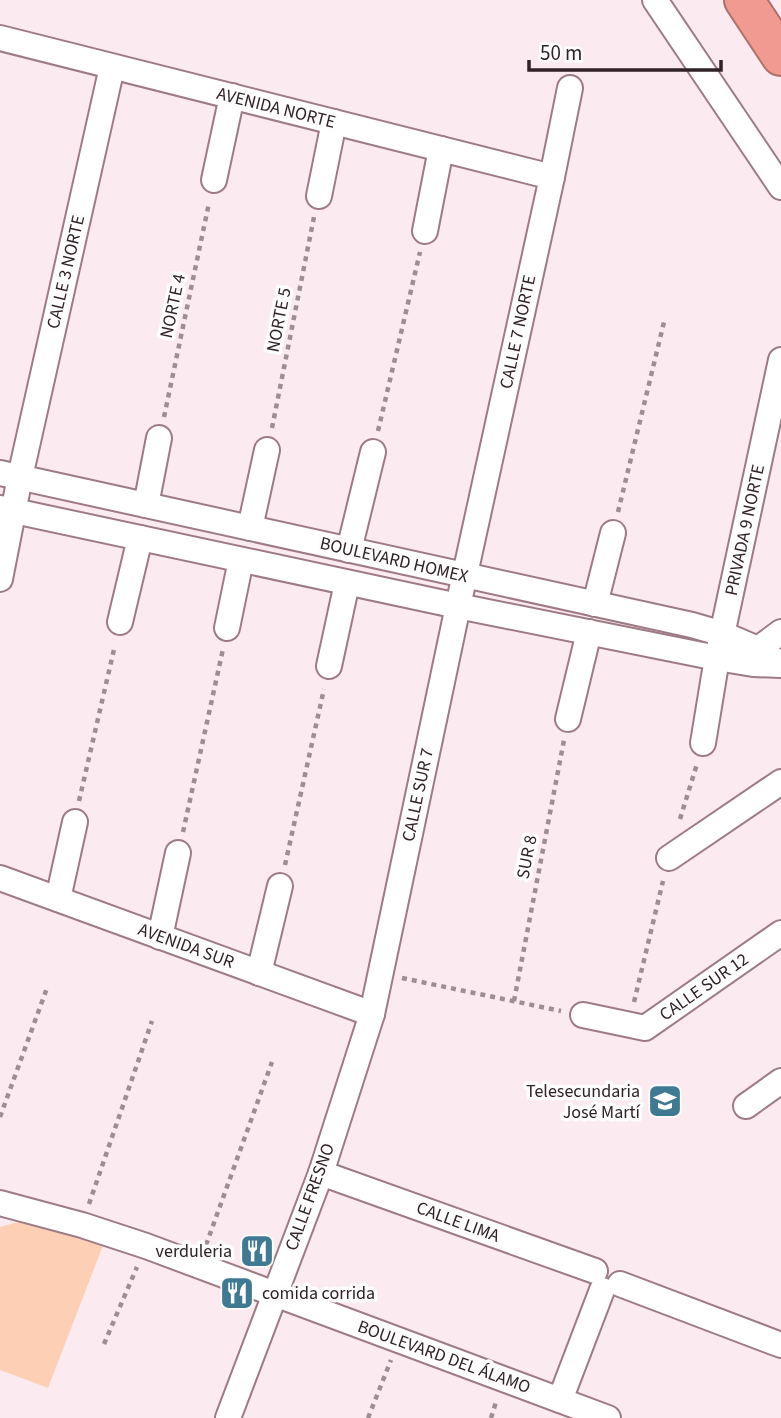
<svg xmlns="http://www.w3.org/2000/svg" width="781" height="1418" viewBox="0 0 781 1418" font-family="'Source Sans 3',sans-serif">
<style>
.green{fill:#fdd0b6}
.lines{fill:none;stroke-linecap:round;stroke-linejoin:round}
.street-casing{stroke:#9d7b85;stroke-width:28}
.highway-casing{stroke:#ad706c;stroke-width:42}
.path{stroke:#9d8e93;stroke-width:4.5;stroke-dasharray:5 5;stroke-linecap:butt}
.street{stroke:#fff;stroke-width:24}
.highway{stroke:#f09a92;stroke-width:38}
.labels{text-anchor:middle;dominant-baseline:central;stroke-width:7;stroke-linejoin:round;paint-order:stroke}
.street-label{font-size:18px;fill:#302226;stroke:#fdfdfd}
.poi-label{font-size:18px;fill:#302226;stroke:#fdfdfd;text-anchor:end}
</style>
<rect width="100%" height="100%" fill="#fbebf0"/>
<!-- green -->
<path class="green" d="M 40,1220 L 104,1243 L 48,1388 L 0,1370 L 0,1227 L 14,1223 Z"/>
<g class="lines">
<!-- street casing -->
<g class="street-casing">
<g id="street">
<path d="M 655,0 L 781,187"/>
<path d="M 0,38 L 552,177"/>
<path d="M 214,180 L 232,96"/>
<path d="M 319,196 L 334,122"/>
<path d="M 425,231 L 441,149"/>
<path d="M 0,473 L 692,625 L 723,634 L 758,649 L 781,664"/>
<path d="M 146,505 L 159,438"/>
<path d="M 0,508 L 458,606 L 717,658 L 753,664 L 781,665"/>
<path d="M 250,528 L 267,450"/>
<path d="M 349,550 L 373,452"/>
<path d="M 0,579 L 20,477 L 112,67"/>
<path d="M 595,604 L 613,533"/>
<path d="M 120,622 L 140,538"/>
<path d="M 227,628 L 241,560"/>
<path d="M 753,663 L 758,649 L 781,632"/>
<path d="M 329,666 L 347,583"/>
<path d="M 568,719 L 589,632"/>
<path d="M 703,743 L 717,658 L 781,360"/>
<path d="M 669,858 L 781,782"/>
<path d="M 0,878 L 372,1014"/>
<path d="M 58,899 L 75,822"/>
<path d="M 160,937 L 178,853"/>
<path d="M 259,973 L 280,886"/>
<path d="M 583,1015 L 645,1028 L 781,933"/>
<path d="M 746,1106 L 781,1081"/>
<path d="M 321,1173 L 595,1271"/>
<path d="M 0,1203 L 82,1225 L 146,1246 L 608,1418"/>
<path d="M 620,1284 L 781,1345"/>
<path d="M 560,1400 L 602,1290"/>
<path d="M 228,1418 L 321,1173 L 372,1014 L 458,606 L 552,177 L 570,88"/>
</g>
</g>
<!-- highway casing -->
<g class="highway-casing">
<path id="highway" d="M 744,0 L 781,56"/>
</g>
<!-- path -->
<g class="path">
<path d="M 164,417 L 209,203"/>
<path d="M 272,428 L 314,217"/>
<path d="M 378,431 L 420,252"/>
<path d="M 618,512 L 665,318"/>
<path d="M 79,801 L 115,645"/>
<path d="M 680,819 L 697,764"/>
<path d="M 183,832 L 223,649"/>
<path d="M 285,865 L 324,689"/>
<path d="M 402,978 L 561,1011"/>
<path d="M 514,1001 L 564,740"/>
<path d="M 634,1002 L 663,881"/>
<path d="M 0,1117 L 47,988"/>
<path d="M 89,1204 L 152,1021"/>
<path d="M 206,1245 L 272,1062"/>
<path d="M 104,1344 L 137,1267"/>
<path d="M 368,1418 L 391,1360"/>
<path d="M 491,1418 L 496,1402"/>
</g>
<!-- street -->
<use href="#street" class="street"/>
<!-- highway -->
<use href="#highway" class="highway"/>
</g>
<!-- icons -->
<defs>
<g id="school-square" transform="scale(1.75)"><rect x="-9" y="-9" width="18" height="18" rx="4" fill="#3f7992" stroke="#fdfdfd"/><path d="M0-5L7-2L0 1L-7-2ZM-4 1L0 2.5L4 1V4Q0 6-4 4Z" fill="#fff"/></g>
<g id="restaurant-square" transform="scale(1.75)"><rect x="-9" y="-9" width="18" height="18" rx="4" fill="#3f7992" stroke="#fdfdfd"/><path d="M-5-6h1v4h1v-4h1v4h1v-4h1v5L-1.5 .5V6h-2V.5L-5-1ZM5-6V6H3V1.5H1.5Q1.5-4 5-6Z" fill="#fff"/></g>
</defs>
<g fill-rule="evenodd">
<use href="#school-square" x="665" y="1101"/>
<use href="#restaurant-square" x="257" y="1251"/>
<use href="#restaurant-square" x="237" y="1293"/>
</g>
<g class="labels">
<!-- street labels -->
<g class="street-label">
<text transform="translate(276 108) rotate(14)">AVENIDA NORTE</text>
<text transform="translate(66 272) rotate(-77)">CALLE 3 NORTE</text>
<text transform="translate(173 306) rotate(-78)">NORTE 4</text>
<text transform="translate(279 320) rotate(-79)">NORTE 5</text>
<text transform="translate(518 332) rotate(-78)">CALLE 7 NORTE</text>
<text transform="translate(745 530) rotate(-78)">PRIVADA 9 NORTE</text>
<text transform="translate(394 560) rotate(13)">BOULEVARD HOMEX</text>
<text transform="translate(418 795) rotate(-78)">CALLE SUR 7</text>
<text transform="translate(527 857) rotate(-79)">SUR 8</text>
<text transform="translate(186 946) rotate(20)">AVENIDA SUR</text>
<text transform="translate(704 987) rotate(-35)">CALLE SUR 12</text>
<text transform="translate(310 1197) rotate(-70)">CALLE FRESNO</text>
<text transform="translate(458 1222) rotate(20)">CALLE LIMA</text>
<text transform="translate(444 1357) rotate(20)">BOULEVARD DEL ÁLAMO</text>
</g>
<!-- poi labels -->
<g class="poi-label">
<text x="640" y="1091">Telesecundaria<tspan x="640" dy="21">José Martí</tspan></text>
<text x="232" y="1251">verduleria</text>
<text x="262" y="1293" text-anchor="start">comida corrida</text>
</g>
</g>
<!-- scale -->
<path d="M529 60v10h192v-10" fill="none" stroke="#302226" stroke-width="3.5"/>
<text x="540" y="60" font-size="21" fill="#302226" stroke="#fdfdfd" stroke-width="5" paint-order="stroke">50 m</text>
</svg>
